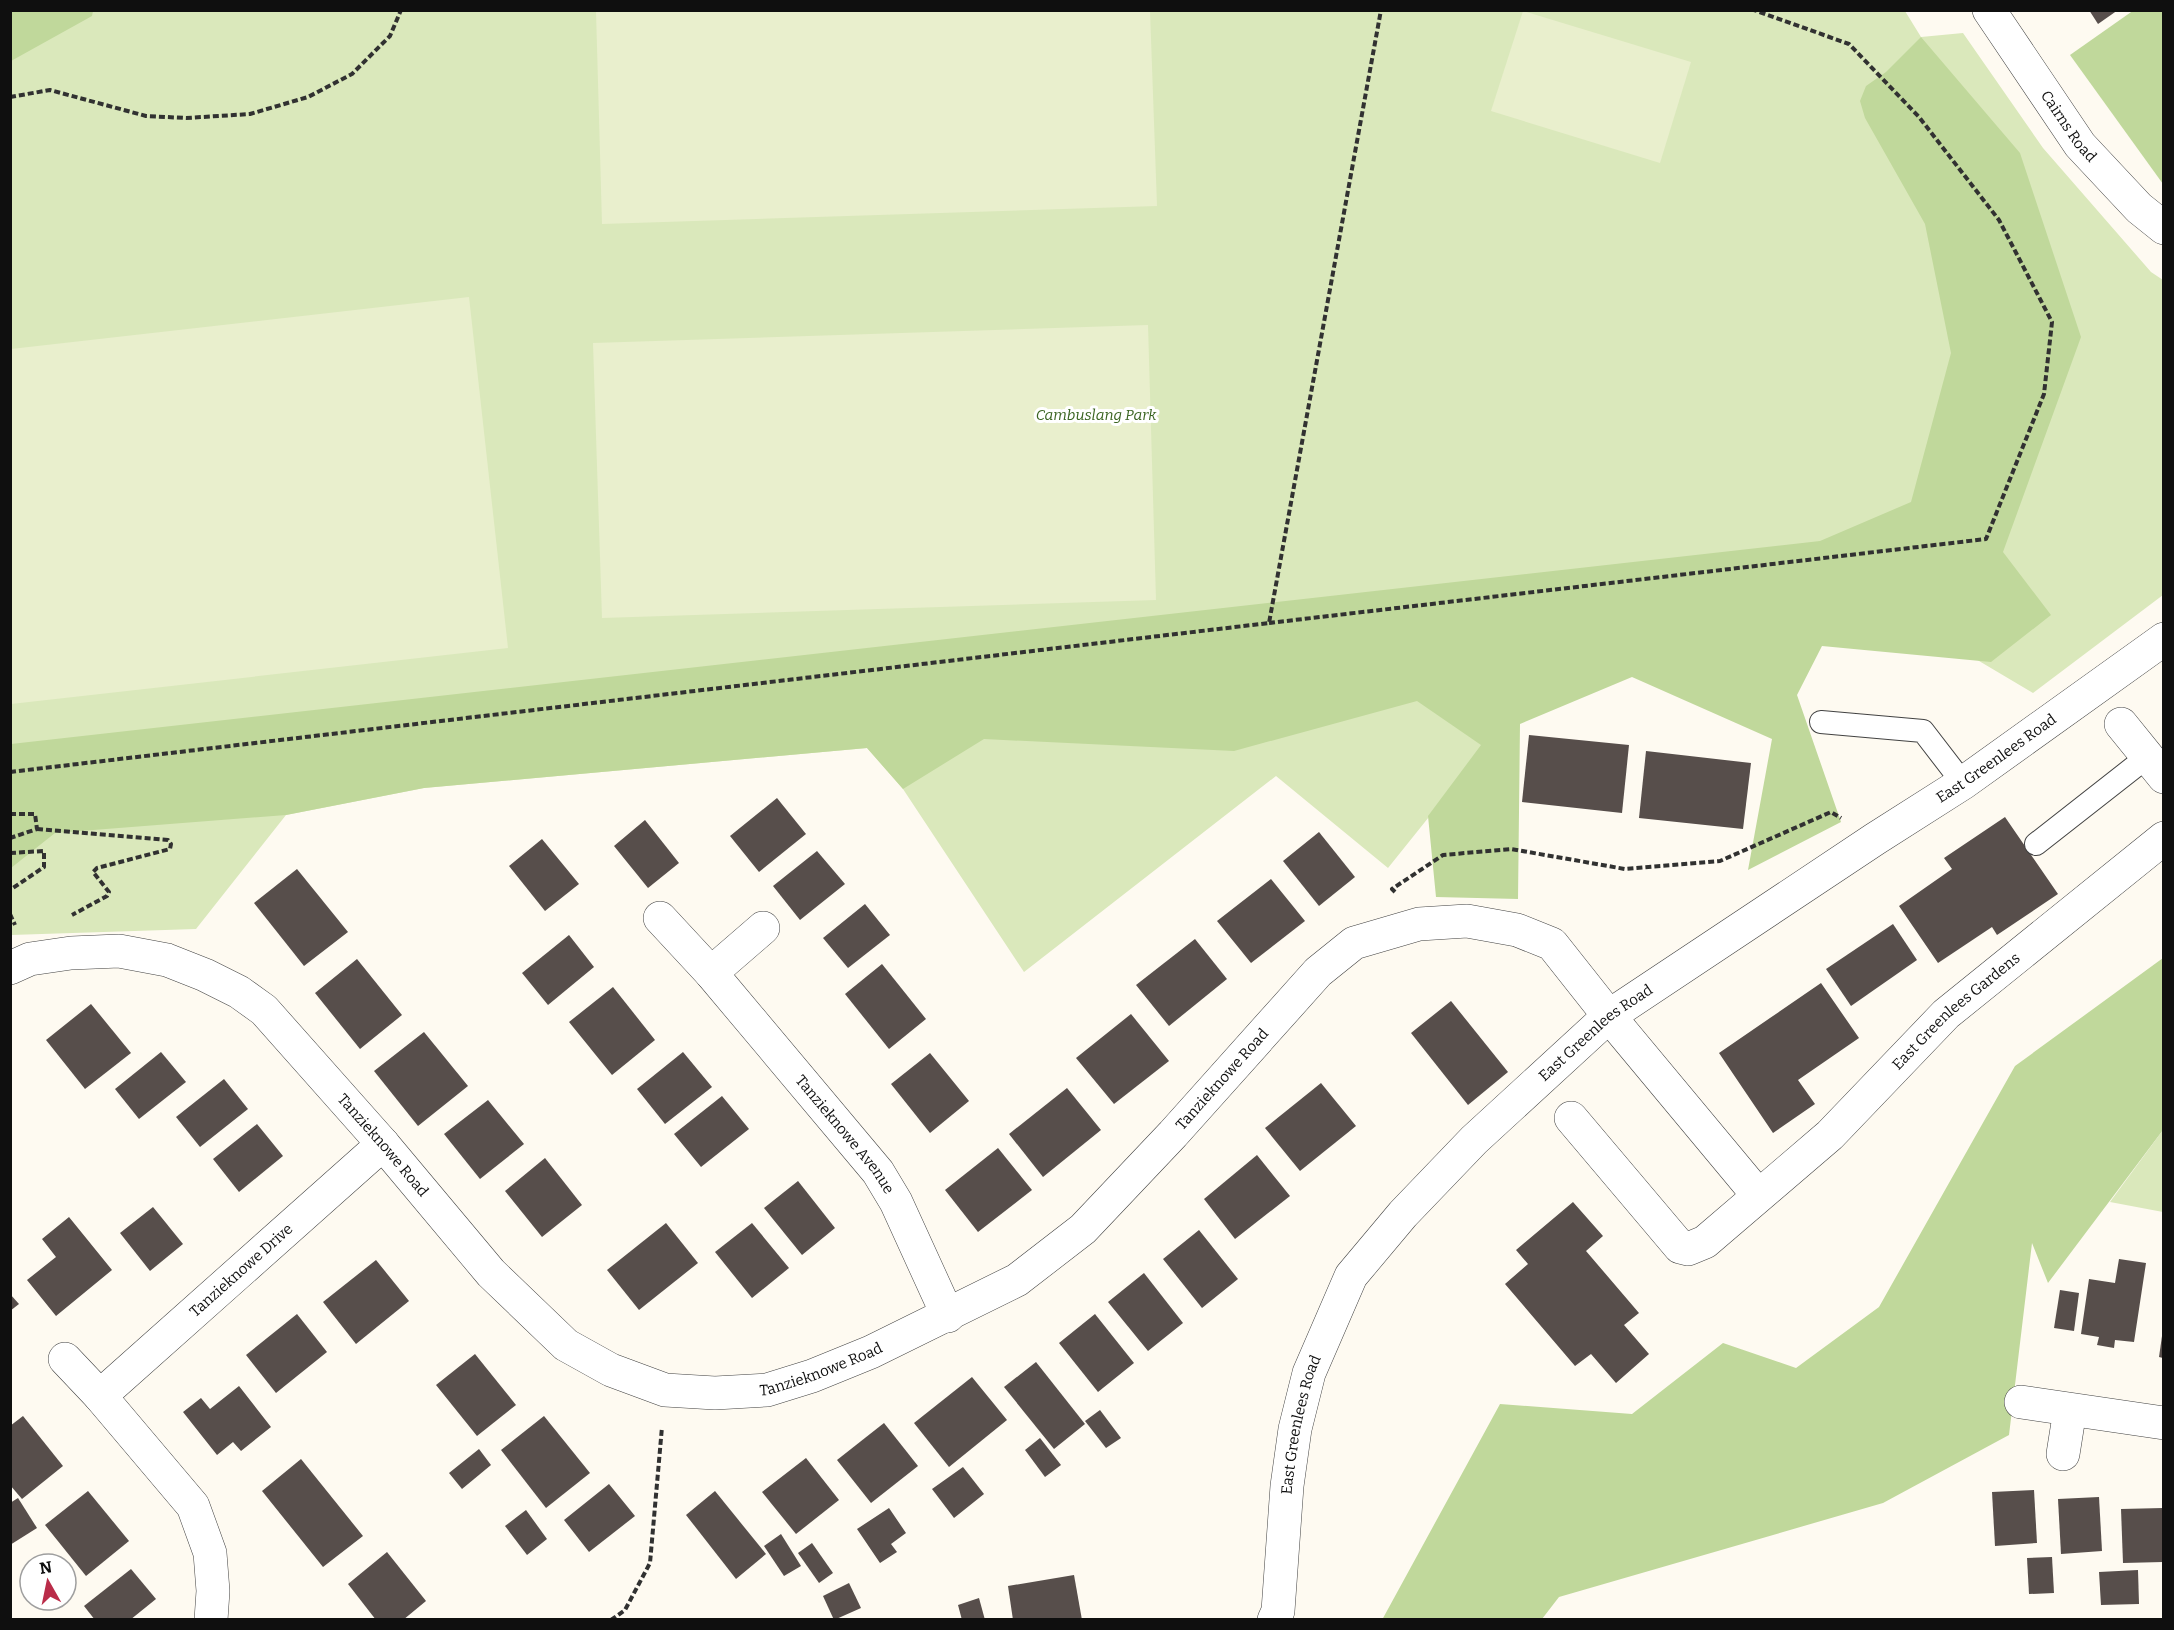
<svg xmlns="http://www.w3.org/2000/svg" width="2174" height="1630" viewBox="0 0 2174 1630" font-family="Bitter,serif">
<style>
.green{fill:#dae8bb}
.forest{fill:#c0d89b}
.pitch{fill:#e9efcd}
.building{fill:#574e4b}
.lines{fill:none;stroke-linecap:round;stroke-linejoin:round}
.lane-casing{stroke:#424242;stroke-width:24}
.street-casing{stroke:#424242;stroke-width:34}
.path{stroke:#313131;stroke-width:4;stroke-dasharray:6 3;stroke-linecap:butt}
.lane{stroke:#fff;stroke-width:22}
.street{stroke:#fff;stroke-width:33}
.labels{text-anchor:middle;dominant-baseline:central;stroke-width:6;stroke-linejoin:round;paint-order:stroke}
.street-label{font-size:15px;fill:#0f0f0f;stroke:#fff}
.park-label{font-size:15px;font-style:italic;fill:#3a6421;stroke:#fff}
</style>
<rect width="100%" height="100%" fill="#fefaf1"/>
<!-- green -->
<g class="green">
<path d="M 10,11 L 1905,11 L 1921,37 L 1963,33 L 2043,148 L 2151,272 L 2163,280 L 2163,595 L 2033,693 L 1915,623 L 1526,696 L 1388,868 L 1276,776 L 1024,972 L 903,789 L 867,748 L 424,788 L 286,815 L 196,929 L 11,935 Z"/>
<path d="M 2163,1130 L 2163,1212 L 2110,1202 Z"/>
</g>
<!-- forest -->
<g class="forest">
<path d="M 11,10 L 93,10 L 93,11 L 92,16 L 11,61 Z"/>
<path d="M 2134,10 L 2163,11 L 2163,184 L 2070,55 Z"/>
<path d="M 1921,37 L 2020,153 L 2081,337 L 2003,552 L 2051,615 L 1991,662 L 1822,646 L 1797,695 L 1841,822 L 1748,870 L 1772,739 L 1632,677 L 1520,724 L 1518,899 L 1436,897 L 1428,816 L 1481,745 L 1417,701 L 1234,751 L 984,739 L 903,789 L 867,748 L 424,788 L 286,815 L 55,833 L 11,868 L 11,744 L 1820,541 L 1911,502 L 1951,353 L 1925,224 L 1865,118 L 1860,101 L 1866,86 L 1886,72 Z"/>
<path d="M 2163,958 L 2163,1130 L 2048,1283 L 2032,1243 L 2009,1435 L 1883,1503 L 1559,1597 L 1542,1619 L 1382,1620 L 1500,1404 L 1632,1414 L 1723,1343 L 1796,1368 L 1879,1307 L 2015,1066 Z"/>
</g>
<!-- pitch -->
<g class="pitch">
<path d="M 596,11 L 1150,11 L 1157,206 L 602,224 Z"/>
<path d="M 1523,11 L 1691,62 L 1660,163 L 1491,111 Z"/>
<path d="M 469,297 L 508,648 L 11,704 L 11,349 Z"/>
<path d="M 1148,325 L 1156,600 L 602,618 L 593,343 Z"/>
</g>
<!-- building -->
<g class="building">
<path d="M 2089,10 L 2118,10 L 2098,24 Z"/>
<path d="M 1529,735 L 1629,745 L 1622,813 L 1522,802 Z"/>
<path d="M 1646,751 L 1751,763 L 1743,829 L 1639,818 Z"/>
<path d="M 777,798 L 806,834 L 759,872 L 730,836 Z"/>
<path d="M 2005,817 L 2058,894 L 1997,935 L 1992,927 L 1938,963 L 1899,906 L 1952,869 L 1944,858 Z"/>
<path d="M 645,820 L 679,863 L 648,888 L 614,846 Z"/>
<path d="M 1319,832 L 1355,877 L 1319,906 L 1283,861 Z"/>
<path d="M 542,839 L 579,884 L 545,911 L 509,866 Z"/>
<path d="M 817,851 L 845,884 L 800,920 L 773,886 Z"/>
<path d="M 297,869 L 348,932 L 304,966 L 254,903 Z"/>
<path d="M 1271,879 L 1305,921 L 1251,963 L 1217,921 Z"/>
<path d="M 865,904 L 890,935 L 848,968 L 823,938 Z"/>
<path d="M 1893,924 L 1917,960 L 1851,1006 L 1826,969 Z"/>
<path d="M 569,935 L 594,967 L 548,1005 L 522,973 Z"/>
<path d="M 1195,939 L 1227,979 L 1169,1026 L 1136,985 Z"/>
<path d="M 357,959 L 402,1015 L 360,1049 L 315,993 Z"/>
<path d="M 882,964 L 926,1019 L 889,1049 L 845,994 Z"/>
<path d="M 1821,983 L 1859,1038 L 1798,1080 L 1815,1104 L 1773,1133 L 1719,1053 Z"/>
<path d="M 613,987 L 655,1040 L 612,1075 L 569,1022 Z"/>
<path d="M 1451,1001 L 1508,1072 L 1468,1105 L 1411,1033 Z"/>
<path d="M 91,1004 L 131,1053 L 85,1089 L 46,1040 Z"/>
<path d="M 1131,1014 L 1169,1061 L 1114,1104 L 1076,1058 Z"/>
<path d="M 424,1032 L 468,1086 L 418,1126 L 374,1071 Z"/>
<path d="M 161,1052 L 186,1082 L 139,1119 L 115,1089 Z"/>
<path d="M 683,1052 L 712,1087 L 665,1124 L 637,1089 Z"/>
<path d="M 930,1053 L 969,1101 L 930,1133 L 891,1084 Z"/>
<path d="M 224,1079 L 248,1109 L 200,1147 L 176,1117 Z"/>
<path d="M 1321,1083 L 1356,1126 L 1300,1171 L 1265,1128 Z"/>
<path d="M 1067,1088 L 1101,1130 L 1043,1177 L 1009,1134 Z"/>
<path d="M 722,1096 L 749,1129 L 701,1167 L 674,1134 Z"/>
<path d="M 488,1100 L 524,1144 L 480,1179 L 444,1134 Z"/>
<path d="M 257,1124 L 283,1156 L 239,1192 L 213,1159 Z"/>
<path d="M 998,1148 L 1032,1190 L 978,1232 L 945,1190 Z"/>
<path d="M 1257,1155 L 1290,1196 L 1235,1239 L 1204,1199 Z"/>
<path d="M 545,1158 L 582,1205 L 542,1237 L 505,1191 Z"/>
<path d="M 798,1181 L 835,1228 L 802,1255 L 764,1208 Z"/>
<path d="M 1573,1202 L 1603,1236 L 1586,1251 L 1639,1313 L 1624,1325 L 1649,1354 L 1616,1383 L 1591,1354 L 1575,1366 L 1505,1284 L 1528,1264 L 1516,1250 Z"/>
<path d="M 153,1207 L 183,1244 L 150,1271 L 120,1233 Z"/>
<path d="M 69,1217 L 112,1270 L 56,1316 L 27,1280 L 56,1257 L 42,1239 Z"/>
<path d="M 666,1223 L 698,1263 L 639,1310 L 607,1270 Z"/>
<path d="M 752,1223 L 789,1268 L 752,1298 L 715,1252 Z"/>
<path d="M 1199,1230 L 1238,1279 L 1202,1308 L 1163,1259 Z"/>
<path d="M 2119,1259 L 2146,1263 L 2134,1342 L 2115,1340 L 2114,1348 L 2097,1345 L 2099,1337 L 2081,1334 L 2089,1279 L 2115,1283 Z"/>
<path d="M 376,1260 L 409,1301 L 356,1344 L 323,1302 Z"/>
<path d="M 1144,1273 L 1183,1323 L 1148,1351 L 1108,1302 Z"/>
<path d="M 2060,1290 L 2079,1293 L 2074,1331 L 2054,1328 Z"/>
<path d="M 10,1294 L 19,1304 L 10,1311 Z"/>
<path d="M 297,1314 L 327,1352 L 276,1393 L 246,1355 Z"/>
<path d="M 1095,1314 L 1134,1363 L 1098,1392 L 1059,1343 Z"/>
<path d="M 2162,1336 L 2163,1336 L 2163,1358 L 2159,1357 Z"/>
<path d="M 475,1354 L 516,1405 L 477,1436 L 436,1385 Z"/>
<path d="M 1036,1362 L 1085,1424 L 1054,1449 L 1004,1387 Z"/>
<path d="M 972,1377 L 1007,1420 L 949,1467 L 914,1423 Z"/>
<path d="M 239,1386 L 271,1427 L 241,1451 L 233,1442 L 217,1455 L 183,1412 L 201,1398 L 210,1409 Z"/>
<path d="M 1100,1410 L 1121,1438 L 1106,1448 L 1085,1421 Z"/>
<path d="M 23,1416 L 63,1466 L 22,1499 L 10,1485 L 10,1426 Z"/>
<path d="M 544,1416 L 590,1473 L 546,1508 L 501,1450 Z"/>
<path d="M 884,1423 L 918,1466 L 871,1503 L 837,1460 Z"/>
<path d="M 1040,1438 L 1061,1465 L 1045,1477 L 1025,1450 Z"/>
<path d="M 479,1449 L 491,1465 L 462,1489 L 449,1473 Z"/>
<path d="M 806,1458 L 839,1500 L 796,1534 L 762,1492 Z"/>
<path d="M 301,1459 L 363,1536 L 323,1567 L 262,1491 Z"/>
<path d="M 963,1467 L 984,1494 L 954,1518 L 932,1489 Z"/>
<path d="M 609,1484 L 635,1516 L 589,1552 L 564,1520 Z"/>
<path d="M 2034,1490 L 2037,1543 L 1995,1546 L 1992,1492 Z"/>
<path d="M 88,1491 L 129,1541 L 86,1576 L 45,1525 Z"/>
<path d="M 715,1491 L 766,1554 L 736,1579 L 686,1515 Z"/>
<path d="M 2099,1497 L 2102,1551 L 2061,1554 L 2058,1499 Z"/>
<path d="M 18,1498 L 37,1528 L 10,1545 L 10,1503 Z"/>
<path d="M 889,1508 L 906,1533 L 891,1544 L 897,1552 L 880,1563 L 857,1529 Z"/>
<path d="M 2163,1508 L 2163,1562 L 2123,1563 L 2121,1509 Z"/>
<path d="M 526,1510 L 547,1539 L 527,1555 L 505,1526 Z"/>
<path d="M 781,1534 L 801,1566 L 784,1576 L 764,1546 Z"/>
<path d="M 812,1543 L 833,1573 L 819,1583 L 798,1553 Z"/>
<path d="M 387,1552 L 426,1601 L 403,1620 L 376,1620 L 348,1584 Z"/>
<path d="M 2052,1557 L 2054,1593 L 2029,1594 L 2027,1558 Z"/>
<path d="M 131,1569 L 156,1599 L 130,1620 L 95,1620 L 84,1606 Z"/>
<path d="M 2138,1570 L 2139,1604 L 2101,1605 L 2099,1572 Z"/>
<path d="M 1074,1575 L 1082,1620 L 1013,1620 L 1008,1586 Z"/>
<path d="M 849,1583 L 861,1608 L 834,1620 L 823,1596 Z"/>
<path d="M 979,1598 L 985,1620 L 962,1620 L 958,1605 Z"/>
</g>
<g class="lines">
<!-- lane casing -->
<g class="lane-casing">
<g id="lane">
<path d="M 1821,722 L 1923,731 L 1963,783"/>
<path d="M 2036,844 L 2147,757"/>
</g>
</g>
<!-- street casing -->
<g class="street-casing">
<g id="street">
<path id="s1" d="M 1989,10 L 2080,145 L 2139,208 L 2164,228"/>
<path d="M 2121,724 L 2164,777"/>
<path id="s2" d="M 660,918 L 711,973 L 878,1172 L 896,1202 L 948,1316"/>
<path id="s3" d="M 10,968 L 30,959 L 71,953 L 119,951 L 167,960 L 205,975 L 239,992 L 264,1010 L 383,1144 L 491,1273 L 566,1345 L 611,1370 L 665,1390 L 715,1393 L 767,1390 L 812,1376 L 871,1352 L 1017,1280 L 1083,1229 L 1173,1134 L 1318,972 L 1354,943 L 1419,924 L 1467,921 L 1517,930 L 1552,944 L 1609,1016 L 1758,1195"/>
<path d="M 711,973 L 763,928"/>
<path id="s4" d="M 1571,1118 L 1680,1247 L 1688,1249 L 1705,1242 L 1830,1135 L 1946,1014 L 2164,838"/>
<path d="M 65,1359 L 100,1396 L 193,1506 L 210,1553 L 213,1591 L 211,1620"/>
<path id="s5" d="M 100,1396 L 383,1144"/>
<path d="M 2021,1402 L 2164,1423"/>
<path d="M 2063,1454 L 2070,1410"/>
<path id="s6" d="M 1274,1620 L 1278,1611 L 1287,1486 L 1295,1429 L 1309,1373 L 1351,1276 L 1403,1214 L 1474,1140 L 1609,1016 L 1875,839 L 1963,783 L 2164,639"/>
</g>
</g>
<!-- path -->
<g class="path">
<path d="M 10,97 L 50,90 L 146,116 L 186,118 L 250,114 L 308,97 L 352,74 L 390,36 L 401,10"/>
<path d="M 1269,623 L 1986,539 L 2044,394 L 2052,322 L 1999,220 L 1919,117 L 1849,44 L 1754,10"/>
<path d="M 10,772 L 1269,623 L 1381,10"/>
<path d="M 10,814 L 35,814 L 37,829 L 10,838"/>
<path d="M 37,829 L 168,840 L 171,844 L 170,849 L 97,868 L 93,872 L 109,892 L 107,896 L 72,915"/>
<path d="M 10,853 L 44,851 L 44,867 L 10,890"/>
<path d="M 1395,892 L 1392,889 L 1443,855 L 1511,849 L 1625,869 L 1720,861 L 1831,812 L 1841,818"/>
<path d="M 10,914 L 15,925"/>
<path d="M 611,1620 L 625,1610 L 650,1563 L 662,1427"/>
</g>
<!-- lane -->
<use href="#lane" class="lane"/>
<!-- street -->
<use href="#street" class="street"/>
</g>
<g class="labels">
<!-- street labels -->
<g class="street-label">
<text stroke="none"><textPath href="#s1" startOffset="141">Cairns Road</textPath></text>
<text stroke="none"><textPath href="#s6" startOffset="1188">East Greenlees Road</textPath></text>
<text stroke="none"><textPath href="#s4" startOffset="537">East Greenlees Gardens</textPath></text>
<text stroke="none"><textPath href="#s6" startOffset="702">East Greenlees Road</textPath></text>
<text stroke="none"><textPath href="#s3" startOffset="1494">Tanzieknowe Road</textPath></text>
<text stroke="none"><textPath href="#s2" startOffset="285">Tanzieknowe Avenue</textPath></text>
<text stroke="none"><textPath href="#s3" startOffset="450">Tanzieknowe Road</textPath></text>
<text stroke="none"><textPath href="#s5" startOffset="189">Tanzieknowe Drive</textPath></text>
<text stroke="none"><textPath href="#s3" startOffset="990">Tanzieknowe Road</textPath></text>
<text stroke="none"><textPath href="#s6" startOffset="198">East Greenlees Road</textPath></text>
</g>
<!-- park labels -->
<g class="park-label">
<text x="1096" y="415">Cambuslang Park</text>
</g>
</g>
<!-- border -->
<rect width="2174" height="1630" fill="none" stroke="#0f0f0f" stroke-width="24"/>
<!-- north arrow -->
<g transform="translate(48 1582) rotate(351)"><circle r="28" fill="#ffffff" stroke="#9f9f9f" stroke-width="1.5"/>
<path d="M0-4.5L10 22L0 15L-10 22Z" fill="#ba2c49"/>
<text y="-9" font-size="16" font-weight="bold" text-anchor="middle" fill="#0f0f0f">N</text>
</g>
</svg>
